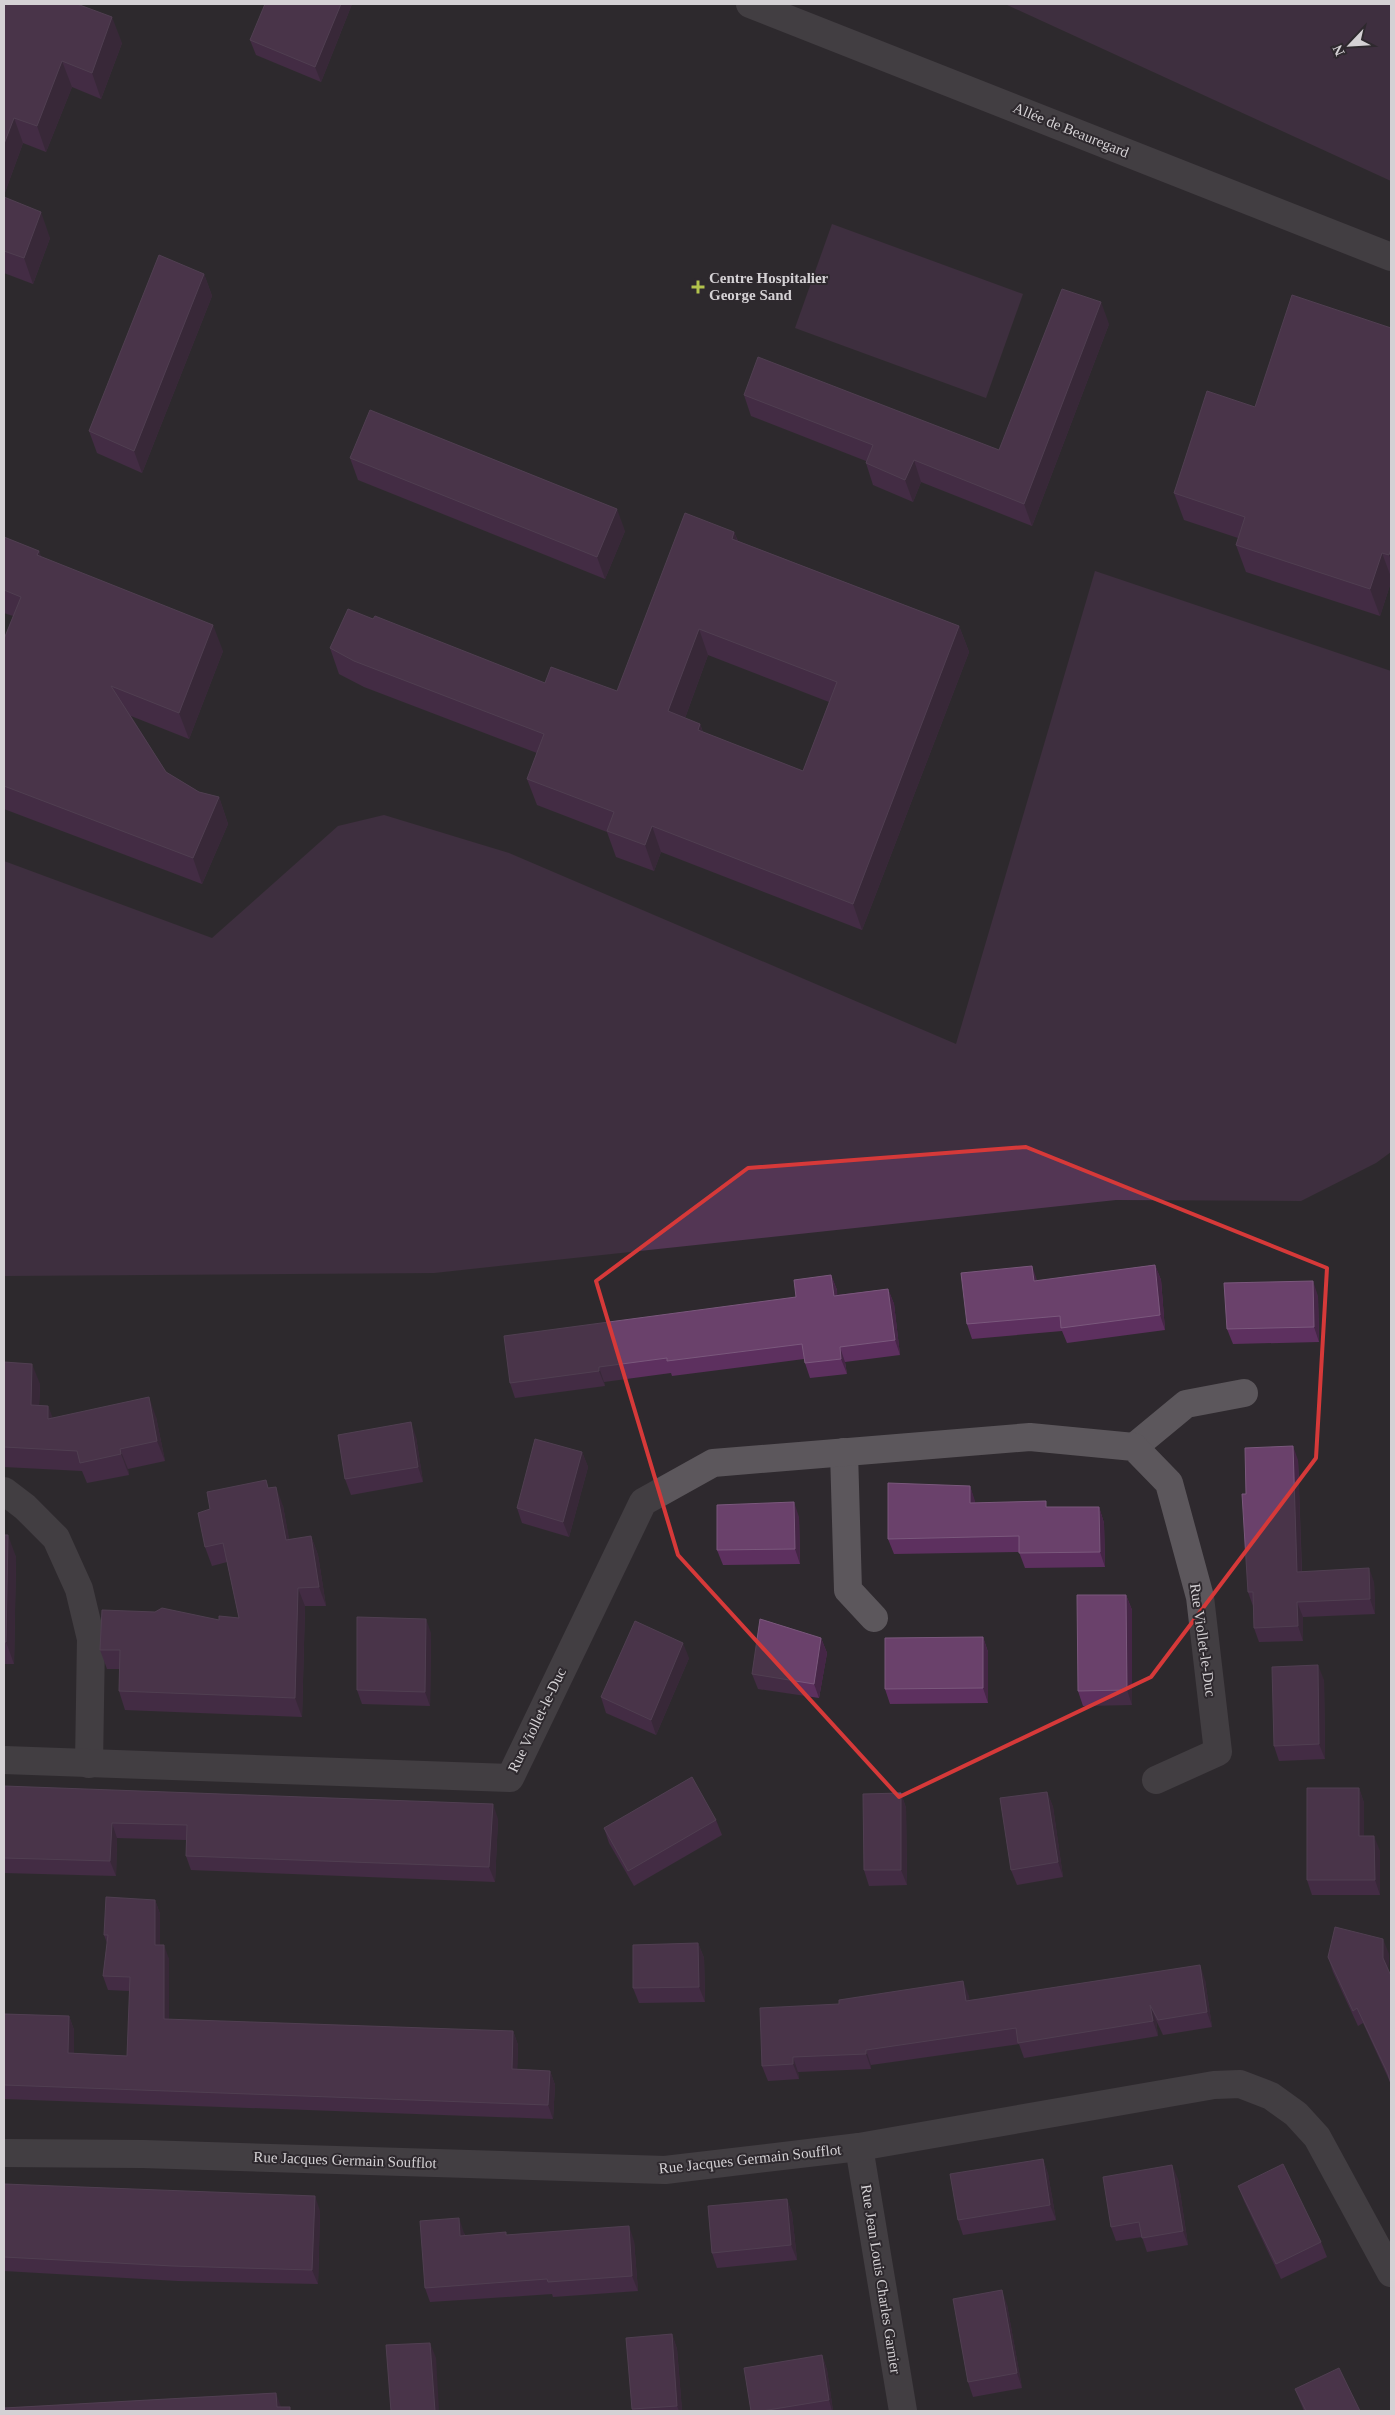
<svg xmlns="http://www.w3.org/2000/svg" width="1395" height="2415" viewBox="0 0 1395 2415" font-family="Georgia,serif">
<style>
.green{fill:#533654}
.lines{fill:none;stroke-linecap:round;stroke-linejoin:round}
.minor{stroke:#5c575c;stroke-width:28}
.wall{fill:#5d305f;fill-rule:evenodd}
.shaded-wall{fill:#452646}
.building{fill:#6a416b;stroke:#7a587c;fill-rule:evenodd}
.marked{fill:none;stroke:#d63939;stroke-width:4;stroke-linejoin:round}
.poi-dot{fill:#b2c34c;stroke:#2e292e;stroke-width:2}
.labels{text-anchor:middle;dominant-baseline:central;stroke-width:4;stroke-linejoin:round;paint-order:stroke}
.street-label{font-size:15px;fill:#d4d1d4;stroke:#2e292e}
.poi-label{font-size:15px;font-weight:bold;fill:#d4d1d4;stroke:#2e292e;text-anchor:start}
</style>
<rect width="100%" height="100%" fill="#2e292e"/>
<!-- green -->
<g class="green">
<path d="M 1005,4 L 1391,4 L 1391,181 Z"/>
<path d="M 832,224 L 1023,294 L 986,398 L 795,328 Z"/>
<path d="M 1095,571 L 1391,671 L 1391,1152 L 1376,1163 L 1301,1201 L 1116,1200 L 434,1273 L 4,1276 L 4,861 L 212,938 L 338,826 L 384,815 L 509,853 L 956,1044 Z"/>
</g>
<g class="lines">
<!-- minor -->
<g class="minor">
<path d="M 750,4 L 1391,257"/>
<path d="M 1134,1447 L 1186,1404 L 1244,1393"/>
<path d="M 844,1452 L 848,1590 L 874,1618"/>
<path d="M 4,1491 L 25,1507 L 56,1538 L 79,1589 L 91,1639 L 89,1764"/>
<path d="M 4,1760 L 510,1778 L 643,1502 L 713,1463 L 1030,1437 L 1134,1447 L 1169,1483 L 1200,1597 L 1218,1752 L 1156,1780"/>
<path d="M 859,2147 L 903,2411"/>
<path d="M 4,2153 L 143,2154 L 665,2170 L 859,2147 L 1214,2085 L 1240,2084 L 1271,2096 L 1296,2114 L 1317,2137 L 1391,2273"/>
</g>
</g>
<!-- wall -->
<g class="wall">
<path d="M 4,4 L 122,43 L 101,99 L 72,87 L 46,152 L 23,143 L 4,195 Z"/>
<path d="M 352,4 L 321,82 L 256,55 L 250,40 Z"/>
<path d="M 4,197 L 50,238 L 33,284 L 4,273 Z"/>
<path d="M 204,274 L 212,296 L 142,473 L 97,453 L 89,431 Z"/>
<path d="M 1109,324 L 1032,526 L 921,482 L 913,502 L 873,485 L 866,463 L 866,461 L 751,416 L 744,395 L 999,450 Z"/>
<path d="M 1391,328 L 1391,582 L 1380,616 L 1246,572 L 1236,545 L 1238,538 L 1184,520 L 1174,493 L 1255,407 Z"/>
<path d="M 350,458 L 625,531 L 605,579 L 358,480 Z"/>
<path d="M 734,532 L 738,541 L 959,626 L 969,652 L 862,930 L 661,852 L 654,871 L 616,857 L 607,832 L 537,805 L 527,779 L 537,753 L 364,687 L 339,674 L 330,648 L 373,619 L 545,683 L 617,691 ZM 708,655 L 829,702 L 803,771 L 703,732 L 700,724 L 685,718 Z"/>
<path d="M 4,537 L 39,551 L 41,557 L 223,651 L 189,739 L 131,716 L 166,772 L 199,792 L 219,797 L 228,824 L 202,884 L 4,809 L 4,639 L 13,616 L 4,613 Z"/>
<path d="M 1155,1265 L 1161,1280 L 1165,1330 L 1067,1343 L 1062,1331 L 972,1339 L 967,1324 L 1037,1281 Z"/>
<path d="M 831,1275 L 837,1290 L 837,1295 L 888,1289 L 894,1304 L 900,1355 L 845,1362 L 847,1374 L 810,1378 L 805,1363 L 804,1359 L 672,1376 L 671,1373 L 604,1382 L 605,1386 L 515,1398 L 510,1383 L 796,1297 Z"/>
<path d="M 1318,1296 L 1319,1342 L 1233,1344 L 1227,1329 Z"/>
<path d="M 4,1362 L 40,1384 L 39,1406 L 48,1406 L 52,1418 L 156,1417 L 165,1461 L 128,1469 L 129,1475 L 87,1483 L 82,1471 L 4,1467 Z"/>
<path d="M 416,1437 L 423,1482 L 351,1495 L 345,1479 Z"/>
<path d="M 582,1452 L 588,1467 L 569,1537 L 522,1523 L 517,1508 Z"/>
<path d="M 1298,1460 L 1302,1571 L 1374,1582 L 1375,1614 L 1303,1617 L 1303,1641 L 1259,1642 L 1254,1628 L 1253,1606 L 1248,1592 L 1246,1494 Z"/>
<path d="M 970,1486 L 975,1503 L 1048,1507 L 1099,1507 L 1104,1523 L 1105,1567 L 1025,1568 L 1019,1552 L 894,1554 L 888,1539 Z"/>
<path d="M 269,1488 L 283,1506 L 289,1540 L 311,1536 L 318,1555 L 326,1606 L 305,1606 L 302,1717 L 125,1710 L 119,1691 L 119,1669 L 107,1669 L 100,1650 L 219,1620 L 239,1618 L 227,1562 L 212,1566 L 205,1547 L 210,1509 Z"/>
<path d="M 799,1517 L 800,1564 L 723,1565 L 717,1550 Z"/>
<path d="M 4,1535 L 16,1557 L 14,1664 L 4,1664 Z"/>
<path d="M 1126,1595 L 1132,1610 L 1132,1705 L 1083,1706 L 1078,1691 Z"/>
<path d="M 431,1633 L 430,1706 L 362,1704 L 357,1690 Z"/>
<path d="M 983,1637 L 988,1652 L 988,1703 L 890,1704 L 885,1689 Z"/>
<path d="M 821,1638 L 827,1653 L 819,1698 L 758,1689 L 752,1674 Z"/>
<path d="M 689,1658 L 656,1735 L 606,1713 L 601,1697 Z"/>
<path d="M 1324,1680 L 1325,1759 L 1279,1761 L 1274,1746 Z"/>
<path d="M 4,1786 L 498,1819 L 495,1882 L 191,1870 L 186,1856 L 186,1840 L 117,1838 L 116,1876 L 4,1873 Z"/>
<path d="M 1359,1788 L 1364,1803 L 1364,1836 L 1380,1851 L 1380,1895 L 1312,1895 L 1307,1880 Z"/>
<path d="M 1047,1792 L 1053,1807 L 1063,1877 L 1017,1885 L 1011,1870 Z"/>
<path d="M 901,1793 L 906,1808 L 907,1885 L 869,1886 L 864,1870 Z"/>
<path d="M 716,1820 L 722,1835 L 634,1886 L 609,1843 L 604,1828 Z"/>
<path d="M 155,1900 L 160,1914 L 160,1945 L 169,1959 L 169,2020 L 513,2031 L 518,2045 L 517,2069 L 550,2071 L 555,2085 L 553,2119 L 4,2099 L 4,2014 L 69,2016 L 74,2030 L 74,2053 L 127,2056 L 130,1991 L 108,1990 L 103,1976 L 107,1943 L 104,1935 Z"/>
<path d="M 698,1943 L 704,1958 L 705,2002 L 639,2003 L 633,1988 Z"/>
<path d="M 1389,1954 L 1388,1970 L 1391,2084 L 1363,2023 L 1358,2026 L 1333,1972 L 1328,1957 Z"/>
<path d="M 1205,1980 L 1212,2027 L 1163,2035 L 1156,2020 L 1158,2036 L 1024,2058 L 1019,2044 L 871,2065 L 871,2069 L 798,2072 L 799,2079 L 768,2081 L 762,2066 L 839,2004 L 963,1981 L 969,2000 Z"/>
<path d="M 1043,2159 L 1048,2174 L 1056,2220 L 963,2235 L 958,2220 Z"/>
<path d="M 1178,2179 L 1188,2245 L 1147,2252 L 1142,2237 L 1116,2241 L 1111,2227 Z"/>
<path d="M 4,2184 L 320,2211 L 318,2284 L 178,2281 L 4,2271 Z"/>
<path d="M 1238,2186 L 1321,2242 L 1327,2257 L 1281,2279 L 1244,2201 Z"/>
<path d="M 787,2199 L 792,2214 L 797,2260 L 717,2268 L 712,2253 Z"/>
<path d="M 464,2233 L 465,2235 L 507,2235 L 634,2241 L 638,2291 L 553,2297 L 552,2294 L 430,2302 L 425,2288 Z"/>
<path d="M 1007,2305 L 1022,2388 L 973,2397 L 968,2382 Z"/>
<path d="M 672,2334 L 677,2349 L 682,2411 L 633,2411 L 632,2409 Z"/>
<path d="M 822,2355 L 827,2370 L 833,2411 L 751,2411 Z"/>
<path d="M 1295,2389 L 1360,2411 L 1304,2411 Z"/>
</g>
<!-- shaded-wall -->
<g class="shaded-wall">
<path d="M 341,4 L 352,4 L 321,82 L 315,67 Z"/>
<path d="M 112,17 L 122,43 L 101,99 L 92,73 Z"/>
<path d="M 62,61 L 72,87 L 46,152 L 37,126 Z"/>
<path d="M 14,118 L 23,143 L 4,195 L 4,144 Z"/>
<path d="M 41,212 L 50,238 L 33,284 L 24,258 Z"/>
<path d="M 204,274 L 212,296 L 142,473 L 134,451 Z"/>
<path d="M 1101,302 L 1109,324 L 1032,526 L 1024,504 Z"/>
<path d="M 914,460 L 921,482 L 913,502 L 905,480 Z"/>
<path d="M 617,509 L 625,531 L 605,579 L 597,557 Z"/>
<path d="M 734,532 L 744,558 L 732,539 Z"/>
<path d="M 1391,549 L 1391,561 L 1389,555 Z"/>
<path d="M 39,551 L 48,577 L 37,555 Z"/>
<path d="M 1382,553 L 1391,577 L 1391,582 L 1380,616 L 1370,589 Z"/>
<path d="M 213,625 L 223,651 L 189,739 L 179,713 Z"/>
<path d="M 959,626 L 969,652 L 862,930 L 853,904 Z"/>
<path d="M 699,629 L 708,655 L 678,737 L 668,711 Z"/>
<path d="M 700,724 L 709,750 L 698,730 Z"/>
<path d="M 219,797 L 228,824 L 202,884 L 193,858 Z"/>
<path d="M 652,826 L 661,852 L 654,871 L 645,845 Z"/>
<path d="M 1155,1265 L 1161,1280 L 1165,1330 L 1160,1315 Z"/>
<path d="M 1032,1266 L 1037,1280 L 1034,1281 Z"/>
<path d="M 831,1275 L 837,1290 L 839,1311 L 834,1296 Z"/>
<path d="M 1313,1281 L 1318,1296 L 1319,1342 L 1314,1327 Z"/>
<path d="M 888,1289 L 894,1304 L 900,1355 L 895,1340 Z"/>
<path d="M 840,1347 L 845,1362 L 847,1374 L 841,1359 Z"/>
<path d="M 32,1364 L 40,1384 L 38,1426 L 31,1405 Z"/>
<path d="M 599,1367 L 604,1382 L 605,1386 L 599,1371 Z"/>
<path d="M 149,1397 L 156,1417 L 165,1461 L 157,1441 Z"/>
<path d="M 48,1406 L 56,1426 L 48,1419 Z"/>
<path d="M 411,1422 L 416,1437 L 423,1482 L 418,1467 Z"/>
<path d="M 1293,1446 L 1298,1460 L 1302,1586 L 1297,1572 Z"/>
<path d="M 120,1449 L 128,1469 L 129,1475 L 121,1454 Z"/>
<path d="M 582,1452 L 588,1467 L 569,1537 L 563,1522 Z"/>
<path d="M 970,1486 L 975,1501 L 975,1518 L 970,1503 Z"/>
<path d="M 276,1487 L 283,1506 L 293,1559 L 286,1540 Z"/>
<path d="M 794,1502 L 799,1517 L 800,1564 L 795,1549 Z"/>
<path d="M 1099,1507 L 1104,1523 L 1105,1567 L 1100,1552 Z"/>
<path d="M 8,1535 L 16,1557 L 14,1664 L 6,1642 Z"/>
<path d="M 311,1536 L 318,1555 L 326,1606 L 319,1587 Z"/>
<path d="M 1369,1568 L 1374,1582 L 1375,1614 L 1370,1599 Z"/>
<path d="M 298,1588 L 305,1606 L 302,1717 L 295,1698 Z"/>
<path d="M 1126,1595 L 1132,1610 L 1132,1705 L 1127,1690 Z"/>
<path d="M 1297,1602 L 1303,1617 L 1303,1641 L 1298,1626 Z"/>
<path d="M 426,1619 L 431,1633 L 430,1706 L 425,1692 Z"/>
<path d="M 983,1637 L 988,1652 L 988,1703 L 983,1688 Z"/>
<path d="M 821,1638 L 827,1653 L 819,1698 L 814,1684 Z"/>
<path d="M 683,1643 L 689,1658 L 656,1735 L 651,1720 Z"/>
<path d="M 1318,1665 L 1324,1680 L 1325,1759 L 1319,1744 Z"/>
<path d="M 1359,1788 L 1364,1803 L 1364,1851 L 1359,1836 Z"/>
<path d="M 1047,1792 L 1053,1807 L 1063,1877 L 1058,1862 Z"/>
<path d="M 901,1793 L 906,1808 L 907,1885 L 901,1870 Z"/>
<path d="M 493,1804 L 498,1819 L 495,1882 L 489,1867 Z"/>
<path d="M 112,1823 L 117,1838 L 116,1876 L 110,1861 Z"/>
<path d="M 1374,1836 L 1380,1851 L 1380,1895 L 1375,1880 Z"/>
<path d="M 155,1900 L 160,1914 L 160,1959 L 155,1945 Z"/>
<path d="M 1383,1939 L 1389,1954 L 1388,1973 L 1383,1958 Z"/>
<path d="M 698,1943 L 704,1958 L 705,2002 L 699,1987 Z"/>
<path d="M 164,1945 L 169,1959 L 169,2033 L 164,2019 Z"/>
<path d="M 1200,1965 L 1205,1980 L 1212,2027 L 1207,2012 Z"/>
<path d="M 963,1981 L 969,1996 L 972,2016 L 966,2001 Z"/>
<path d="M 1150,2005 L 1156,2020 L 1158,2036 L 1153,2021 Z"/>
<path d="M 69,2016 L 74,2030 L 74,2067 L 68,2053 Z"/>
<path d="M 513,2031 L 518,2045 L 517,2083 L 512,2069 Z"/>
<path d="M 866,2050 L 871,2065 L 871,2069 L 866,2054 Z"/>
<path d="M 793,2057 L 798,2072 L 799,2079 L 793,2064 Z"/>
<path d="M 550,2071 L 555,2085 L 553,2119 L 548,2105 Z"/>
<path d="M 1043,2159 L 1048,2174 L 1056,2220 L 1050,2205 Z"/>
<path d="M 1172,2165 L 1178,2179 L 1188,2245 L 1183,2231 Z"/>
<path d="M 315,2196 L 320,2211 L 318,2284 L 312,2270 Z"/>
<path d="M 787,2199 L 792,2214 L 797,2260 L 791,2245 Z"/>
<path d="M 459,2218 L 464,2233 L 466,2250 L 460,2236 Z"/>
<path d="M 629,2226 L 634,2241 L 638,2291 L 632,2276 Z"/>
<path d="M 1002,2290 L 1007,2305 L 1022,2388 L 1017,2373 Z"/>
<path d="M 672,2334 L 677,2349 L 682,2411 L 679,2411 L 677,2406 Z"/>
<path d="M 430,2343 L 436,2358 L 439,2411 L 435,2411 Z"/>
<path d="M 822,2355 L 827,2370 L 833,2411 L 832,2411 L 829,2400 Z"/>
<path d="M 276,2393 L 281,2407 L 277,2407 Z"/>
</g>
<!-- building -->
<g class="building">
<path d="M 4,4 L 77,4 L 112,17 L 92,73 L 62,61 L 37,126 L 14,118 L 4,144 Z"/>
<path d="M 265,4 L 341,4 L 315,67 L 250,40 Z"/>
<path d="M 4,197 L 41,212 L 24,258 L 4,251 Z"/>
<path d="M 159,255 L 204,274 L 134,451 L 89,431 Z"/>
<path d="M 1062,289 L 1101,302 L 1024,504 L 914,460 L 905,480 L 866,463 L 873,445 L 744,395 L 758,357 L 999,450 Z"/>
<path d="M 1292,295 L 1391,328 L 1391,549 L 1389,555 L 1382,553 L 1370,589 L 1236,545 L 1245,517 L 1174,493 L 1207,391 L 1255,407 Z"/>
<path d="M 370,410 L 617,509 L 597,557 L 350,458 Z"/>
<path d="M 685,513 L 734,532 L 732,539 L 959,626 L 853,904 L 652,826 L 645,845 L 607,831 L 614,812 L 527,779 L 544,734 L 354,661 L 330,648 L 348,609 L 373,619 L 375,616 L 545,683 L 551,667 L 617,691 ZM 699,629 L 837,682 L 803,771 L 698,730 L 700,724 L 668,711 Z"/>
<path d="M 4,537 L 39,551 L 37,555 L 213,625 L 179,713 L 111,686 L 166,772 L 199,792 L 219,797 L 193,858 L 4,786 L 4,639 L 21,597 L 4,590 Z"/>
<path d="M 1155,1265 L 1160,1315 L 1061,1328 L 1060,1316 L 967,1324 L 961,1273 L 1032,1266 L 1034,1281 Z"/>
<path d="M 831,1275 L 834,1296 L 888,1289 L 895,1340 L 840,1347 L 841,1359 L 805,1363 L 802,1344 L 667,1361 L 667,1358 L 599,1367 L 599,1371 L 510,1383 L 504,1336 L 796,1297 L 794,1280 Z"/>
<path d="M 1313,1281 L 1314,1327 L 1227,1329 L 1224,1283 Z"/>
<path d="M 4,1362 L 32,1364 L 31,1405 L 48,1406 L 48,1419 L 149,1397 L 157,1441 L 120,1449 L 121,1454 L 80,1463 L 77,1451 L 4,1447 Z"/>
<path d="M 411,1422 L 418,1467 L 345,1479 L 338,1435 Z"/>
<path d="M 535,1439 L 582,1452 L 563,1522 L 517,1508 Z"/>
<path d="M 1293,1446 L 1297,1572 L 1369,1568 L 1370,1599 L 1297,1602 L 1298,1626 L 1254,1628 L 1253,1592 L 1248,1592 L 1242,1494 L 1246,1494 L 1245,1448 Z"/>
<path d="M 266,1480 L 268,1488 L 276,1487 L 286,1540 L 311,1536 L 319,1587 L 298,1588 L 295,1698 L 119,1691 L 120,1650 L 100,1650 L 102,1610 L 155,1612 L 162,1608 L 219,1620 L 219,1616 L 239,1618 L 223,1543 L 205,1547 L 198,1513 L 210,1509 L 207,1492 Z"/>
<path d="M 888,1483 L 970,1486 L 970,1503 L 1046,1501 L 1046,1507 L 1099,1507 L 1100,1552 L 1019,1553 L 1019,1536 L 888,1539 Z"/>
<path d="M 794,1502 L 795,1549 L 717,1550 L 717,1505 Z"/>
<path d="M 4,1535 L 8,1535 L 6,1642 L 4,1642 Z"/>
<path d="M 1077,1595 L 1126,1595 L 1127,1690 L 1078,1691 Z"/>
<path d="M 357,1617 L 426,1619 L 425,1692 L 357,1690 Z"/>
<path d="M 760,1619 L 821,1638 L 814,1684 L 752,1674 Z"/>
<path d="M 635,1621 L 683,1643 L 651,1720 L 601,1697 Z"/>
<path d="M 983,1637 L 983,1688 L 885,1689 L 885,1638 Z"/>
<path d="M 1318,1665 L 1319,1744 L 1274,1746 L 1272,1667 Z"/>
<path d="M 692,1777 L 716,1820 L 628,1871 L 604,1828 Z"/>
<path d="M 4,1786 L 493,1804 L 489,1867 L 186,1856 L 187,1825 L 112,1823 L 110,1861 L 4,1858 Z"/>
<path d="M 1307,1788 L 1359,1788 L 1359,1836 L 1374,1836 L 1375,1880 L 1307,1880 Z"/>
<path d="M 1047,1792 L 1058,1862 L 1011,1870 L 1000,1798 Z"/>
<path d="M 901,1793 L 901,1870 L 864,1870 L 863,1794 Z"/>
<path d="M 106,1897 L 155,1900 L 155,1945 L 164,1945 L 164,2019 L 513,2031 L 512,2069 L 550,2071 L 548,2105 L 4,2085 L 4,2014 L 69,2016 L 68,2053 L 127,2056 L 130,1977 L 103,1976 L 108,1935 L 104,1935 Z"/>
<path d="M 1335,1927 L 1383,1939 L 1383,1958 L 1391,1976 L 1391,2084 L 1388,2074 L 1357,2008 L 1353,2011 L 1328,1957 Z"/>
<path d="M 698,1943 L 699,1987 L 633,1988 L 633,1945 Z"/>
<path d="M 1200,1965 L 1207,2012 L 1158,2020 L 1150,2005 L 1153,2021 L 1018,2043 L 1016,2028 L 866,2050 L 866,2054 L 793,2057 L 793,2064 L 762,2066 L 760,2008 L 839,2004 L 839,2000 L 963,1981 L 966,2001 Z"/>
<path d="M 1043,2159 L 1050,2205 L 958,2220 L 950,2174 Z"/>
<path d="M 1283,2164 L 1321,2242 L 1276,2264 L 1238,2186 Z"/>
<path d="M 1172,2165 L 1183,2231 L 1142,2238 L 1139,2222 L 1111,2227 L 1103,2177 Z"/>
<path d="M 4,2184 L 315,2196 L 312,2270 L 173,2266 L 4,2257 Z"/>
<path d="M 787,2199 L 791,2245 L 712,2253 L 708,2206 Z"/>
<path d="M 459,2218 L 460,2236 L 506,2232 L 506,2235 L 629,2226 L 632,2276 L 548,2282 L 547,2279 L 425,2288 L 420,2221 Z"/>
<path d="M 1002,2290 L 1017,2373 L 968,2382 L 953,2299 Z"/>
<path d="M 672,2334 L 677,2406 L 632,2409 L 626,2338 Z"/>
<path d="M 430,2343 L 435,2411 L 391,2411 L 386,2345 Z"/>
<path d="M 822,2355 L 829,2400 L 762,2411 L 751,2411 L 744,2368 Z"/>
<path d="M 1339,2368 L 1360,2411 L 1306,2411 L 1295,2389 Z"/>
<path d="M 276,2393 L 277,2407 L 290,2407 L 290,2411 L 4,2411 L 4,2408 Z"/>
</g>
<!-- marked area -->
<path d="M0 0H1395V2415H0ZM 1026,1147 L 1327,1268 L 1316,1458 L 1151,1677 L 899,1797 L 678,1555 L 596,1281 L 748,1168 Z" fill="#2e292e" fill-opacity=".55" fill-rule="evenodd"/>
<path class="marked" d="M 1026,1147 L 1327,1268 L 1316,1458 L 1151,1677 L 899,1797 L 678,1555 L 596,1281 L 748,1168 Z"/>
<!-- markers -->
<path class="poi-dot" d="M695.5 279.5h5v5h5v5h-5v5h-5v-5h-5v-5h5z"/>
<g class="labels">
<!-- street labels -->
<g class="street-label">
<text transform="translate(1071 130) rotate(22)">Allée de Beauregard</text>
<text transform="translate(1203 1640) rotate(82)">Rue Viollet-le-Duc</text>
<text transform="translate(537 1720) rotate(-64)">Rue Viollet-le-Duc</text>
<text transform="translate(750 2159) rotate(-6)">Rue Jacques Germain Soufflot</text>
<text transform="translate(345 2160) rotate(2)">Rue Jacques Germain Soufflot</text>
<text transform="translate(881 2279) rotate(81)">Rue Jean Louis Charles Garnier</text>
</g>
<!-- poi labels -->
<g class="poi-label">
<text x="709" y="278">Centre Hospitalier<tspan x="709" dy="17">George Sand</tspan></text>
</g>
</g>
<!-- border -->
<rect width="1395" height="2415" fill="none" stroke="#d4d1d4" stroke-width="10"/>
<!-- north arrow -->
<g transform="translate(1350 45) rotate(245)" stroke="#2e292e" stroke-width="4" paint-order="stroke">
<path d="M0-4L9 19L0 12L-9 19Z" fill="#d4d1d4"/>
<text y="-8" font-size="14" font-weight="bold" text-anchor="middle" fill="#d4d1d4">N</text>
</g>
</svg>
